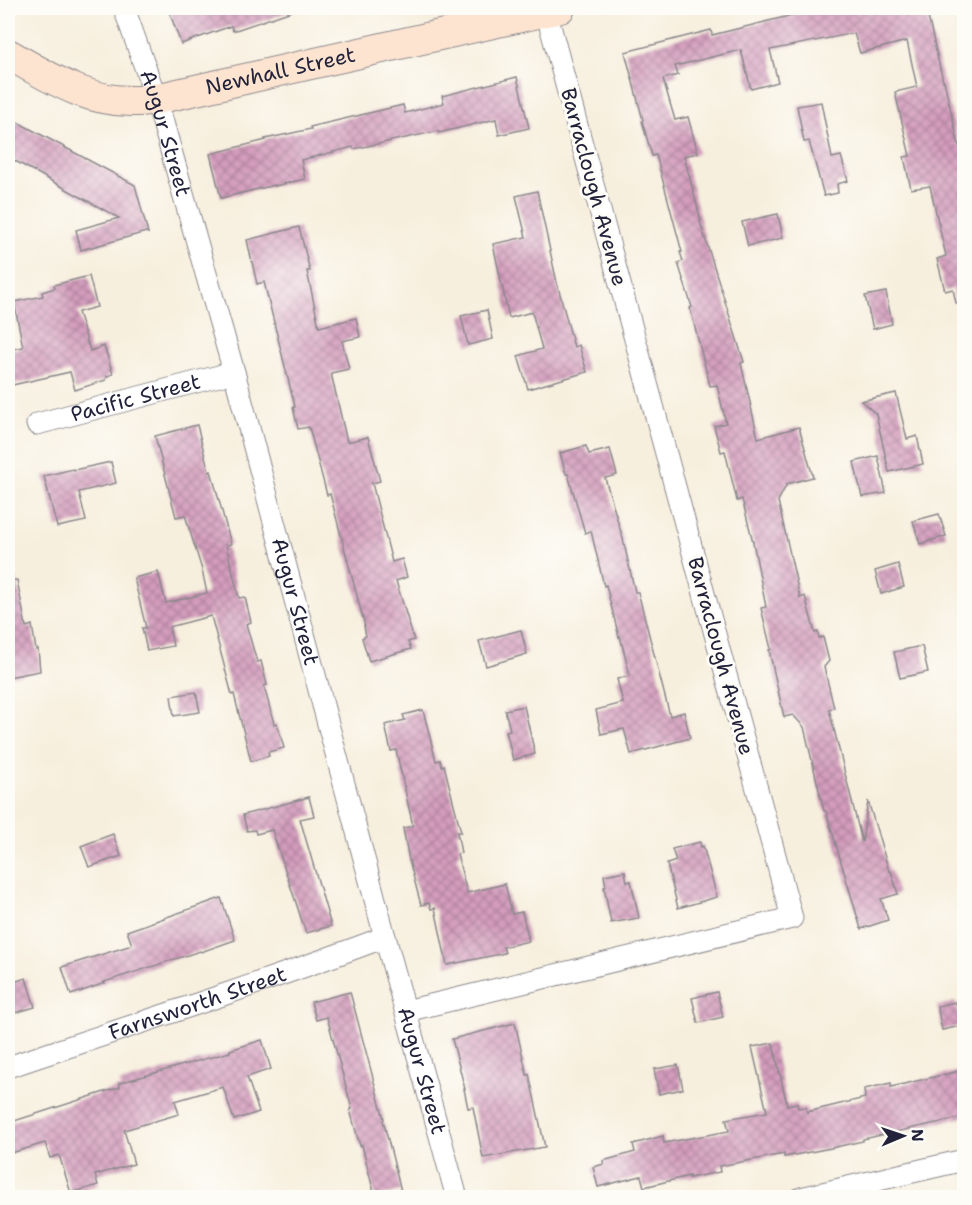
<svg xmlns="http://www.w3.org/2000/svg" width="972" height="1205" viewBox="0 0 972 1205" font-family="'Shantell Sans',sans-serif">
<style>
.building{fill:url(#building-cross-hatch)}
.lines{fill:none;stroke-linecap:round;stroke-linejoin:round}
.street-casing{stroke:#8c888c;stroke-width:23}
.secondary-casing{stroke:#8c888c;stroke-width:32}
.street{stroke:#fff;stroke-width:21}
.secondary{stroke:#fde4d1;stroke-width:30}
.labels{text-anchor:middle;dominant-baseline:central;stroke-width:6;stroke-linejoin:round;paint-order:stroke}
.street-label{font-size:21px;fill:#22223b;stroke:#fdfcf7}
</style>
<defs>
<pattern id="building-cross-hatch" width="8" height="8" patternUnits="userSpaceOnUse" patternTransform="scale(1.5)"><rect width="8" height="8" fill="#d49dbd"/><path d="M0 0l8 8M0 8l8-8" fill="none" stroke="#ac809b"/></pattern>
</defs>
<rect width="100%" height="100%" fill="#fdfcf7"/>
<filter id="ink" filterUnits="userSpaceOnUse"><feTurbulence type="fractalNoise" baseFrequency=".0167" numOctaves="2"/><feDisplacementMap in="SourceGraphic" scale="12" xChannelSelector="R" yChannelSelector="G"/><feConvolveMatrix kernelMatrix="1 2 1 2 8 2 1 2 1" color-interpolation-filters="sRGB"/></filter>
<filter id="wash" filterUnits="userSpaceOnUse"><feTurbulence type="fractalNoise" baseFrequency=".008" numOctaves="4" result="noise"/><feDisplacementMap in="SourceGraphic" scale="24" xChannelSelector="R" yChannelSelector="G"/><feGaussianBlur stdDeviation="1.35" result="paint"/><feColorMatrix in="noise" values="0 0 0 0 0 0 0 0 0 0 0 0 0 0 0 0 0 1.4 0 .05"/><feComposite in="paint" operator="in"/></filter>
<g filter="url(#wash)">
<rect width="100%" height="100%" fill="#f7efde"/>
<g id="blocks">
<!-- building -->
<g class="building">
<path d="M 168,8 L 291,8 L 292,11 L 233,31 L 231,26 L 181,44 Z"/>
<path d="M 792,8 L 926,8 L 943,81 L 944,81 L 959,146 L 964,144 L 964,302 L 956,303 L 953,289 L 945,291 L 937,259 L 946,256 L 930,186 L 911,189 L 904,157 L 910,156 L 895,92 L 917,87 L 907,41 L 860,53 L 854,33 L 770,50 L 778,82 L 751,89 L 741,50 L 675,66 L 678,75 L 663,79 L 675,120 L 688,117 L 698,153 L 684,156 L 701,221 L 700,222 L 744,362 L 741,363 L 758,438 L 799,427 L 813,477 L 787,484 L 778,501 L 800,598 L 805,596 L 815,633 L 818,632 L 819,638 L 823,637 L 829,661 L 824,667 L 834,708 L 829,709 L 862,842 L 868,801 L 889,871 L 891,871 L 898,894 L 881,899 L 888,920 L 861,929 L 826,811 L 824,811 L 804,727 L 793,715 L 784,717 L 769,650 L 771,649 L 761,608 L 766,607 L 753,542 L 742,499 L 737,501 L 725,451 L 721,452 L 714,426 L 726,423 L 717,385 L 710,386 L 690,308 L 692,307 L 678,263 L 683,261 L 680,252 L 682,252 L 656,155 L 652,156 L 642,121 L 643,120 L 625,52 L 711,30 L 712,35 L 793,15 Z"/>
<path d="M 517,77 L 529,128 L 499,135 L 496,119 L 439,133 L 438,131 L 354,149 L 353,147 L 301,160 L 305,179 L 275,186 L 275,185 L 221,198 L 210,154 L 266,140 L 265,139 L 311,129 L 310,127 L 403,105 L 405,113 L 444,103 L 442,96 Z"/>
<path d="M 821,102 L 832,158 L 841,156 L 848,181 L 837,184 L 838,193 L 824,196 L 809,141 L 804,142 L 797,106 Z"/>
<path d="M 8,117 L 135,185 L 148,233 L 146,232 L 81,250 L 76,230 L 119,218 L 8,157 Z"/>
<path d="M 537,191 L 557,283 L 574,347 L 579,345 L 587,372 L 528,389 L 518,356 L 542,349 L 532,312 L 509,318 L 493,244 L 526,237 L 516,196 Z"/>
<path d="M 778,214 L 783,238 L 748,246 L 742,222 Z"/>
<path d="M 299,227 L 310,271 L 307,271 L 319,327 L 356,318 L 360,337 L 342,341 L 349,369 L 331,373 L 347,442 L 368,437 L 380,481 L 372,483 L 392,562 L 402,559 L 407,577 L 396,581 L 414,640 L 408,642 L 411,649 L 369,661 L 362,638 L 366,636 L 364,626 L 365,626 L 330,494 L 327,495 L 309,427 L 298,429 L 293,407 L 295,407 L 264,282 L 257,284 L 247,240 Z"/>
<path d="M 89,276 L 97,307 L 78,312 L 90,351 L 104,346 L 113,374 L 107,376 L 106,380 L 75,390 L 70,372 L 8,386 L 8,350 L 23,347 L 14,302 L 43,296 L 42,292 L 55,288 L 54,285 Z"/>
<path d="M 886,292 L 892,324 L 873,329 L 865,296 Z"/>
<path d="M 487,310 L 493,339 L 468,345 L 461,316 Z"/>
<path d="M 896,393 L 907,439 L 917,436 L 923,464 L 889,472 L 876,414 L 861,401 Z"/>
<path d="M 197,425 L 209,472 L 211,471 L 231,544 L 226,545 L 239,598 L 245,597 L 251,622 L 246,624 L 257,662 L 261,661 L 267,685 L 264,686 L 274,724 L 277,723 L 284,748 L 268,752 L 269,756 L 251,761 L 234,694 L 232,695 L 211,616 L 169,627 L 173,646 L 147,651 L 142,628 L 146,628 L 134,578 L 158,572 L 166,603 L 207,593 L 202,570 L 185,515 L 176,517 L 155,436 Z"/>
<path d="M 586,446 L 589,454 L 610,449 L 617,475 L 605,478 L 623,539 L 635,592 L 638,592 L 670,716 L 684,712 L 690,738 L 631,754 L 624,729 L 601,734 L 596,710 L 623,703 L 617,679 L 630,676 L 620,636 L 619,637 L 606,585 L 604,586 L 591,531 L 585,533 L 568,474 L 566,474 L 560,453 Z"/>
<path d="M 878,456 L 886,493 L 862,497 L 854,462 Z"/>
<path d="M 111,462 L 116,483 L 79,492 L 86,521 L 57,527 L 44,476 L 73,469 L 74,470 Z"/>
<path d="M 939,514 L 946,536 L 920,544 L 913,521 Z"/>
<path d="M 898,564 L 904,587 L 881,594 L 875,571 Z"/>
<path d="M 17,580 L 26,627 L 32,625 L 36,650 L 38,649 L 40,671 L 8,677 L 8,581 Z"/>
<path d="M 521,630 L 527,654 L 486,666 L 479,641 Z"/>
<path d="M 922,646 L 928,672 L 900,678 L 894,652 Z"/>
<path d="M 196,692 L 200,712 L 174,716 L 171,696 Z"/>
<path d="M 524,706 L 535,754 L 513,760 L 506,731 L 510,730 L 505,710 Z"/>
<path d="M 423,710 L 436,761 L 440,760 L 442,766 L 444,765 L 461,832 L 457,832 L 461,853 L 457,854 L 467,893 L 505,884 L 512,914 L 522,912 L 529,941 L 503,947 L 505,953 L 447,965 L 435,908 L 431,909 L 429,903 L 421,905 L 409,860 L 403,828 L 413,826 L 396,750 L 391,751 L 385,725 L 405,720 L 403,715 Z"/>
<path d="M 309,797 L 314,816 L 300,819 L 331,926 L 306,933 L 272,830 L 256,834 L 255,830 L 247,831 L 243,815 Z"/>
<path d="M 113,834 L 121,856 L 89,867 L 81,846 Z"/>
<path d="M 700,842 L 701,847 L 703,846 L 717,897 L 678,908 L 667,864 L 676,861 L 672,849 Z"/>
<path d="M 625,871 L 627,882 L 631,881 L 639,918 L 611,923 L 604,887 L 606,887 L 604,875 Z"/>
<path d="M 221,898 L 235,940 L 201,952 L 200,951 L 104,982 L 105,983 L 71,995 L 62,967 L 132,945 L 127,931 Z"/>
<path d="M 26,978 L 35,1007 L 8,1015 L 8,984 Z"/>
<path d="M 350,992 L 384,1119 L 383,1120 L 401,1191 L 376,1197 L 375,1197 L 362,1145 L 360,1146 L 350,1110 L 352,1109 L 327,1017 L 316,1020 L 311,1002 Z"/>
<path d="M 717,992 L 723,1017 L 698,1023 L 692,998 Z"/>
<path d="M 956,1002 L 961,1026 L 942,1030 L 937,1006 Z"/>
<path d="M 515,1023 L 527,1075 L 529,1074 L 545,1147 L 483,1158 L 473,1107 L 468,1108 L 464,1089 L 465,1089 L 452,1039 Z"/>
<path d="M 262,1040 L 271,1069 L 247,1077 L 259,1112 L 234,1120 L 223,1087 L 175,1101 L 179,1114 L 124,1130 L 134,1164 L 95,1175 L 98,1185 L 71,1193 L 59,1155 L 50,1158 L 45,1143 L 8,1154 L 8,1123 L 120,1087 L 119,1083 L 230,1052 L 230,1050 Z"/>
<path d="M 773,1043 L 787,1105 L 797,1103 L 798,1108 L 806,1107 L 807,1112 L 865,1098 L 864,1089 L 891,1083 L 891,1087 L 964,1070 L 964,1117 L 863,1139 L 863,1141 L 831,1148 L 784,1157 L 784,1154 L 719,1166 L 720,1172 L 689,1178 L 689,1176 L 644,1187 L 641,1176 L 598,1187 L 593,1167 L 604,1164 L 603,1161 L 635,1152 L 633,1144 L 663,1136 L 664,1143 L 729,1131 L 726,1119 L 767,1112 L 752,1047 Z"/>
<path d="M 678,1065 L 683,1089 L 659,1094 L 654,1069 Z"/>
</g>
</g>
</g>
<g filter="url(#ink)">
<use href="#blocks" fill-opacity="0" stroke="#8c888c" stroke-width="1.5"/>
<g class="lines">
<!-- street casing -->
<g class="street-casing">
<g id="street">
<path id="s1" d="M 124,8 L 156,98 L 234,372 L 385,937 L 457,1198"/>
<path id="s2" d="M 37,424 L 234,372"/>
<path d="M 406,1011 L 792,918 L 546,11"/>
<path id="s3" d="M 8,1067 C 134,1025 260,984 385,937"/>
<path d="M 801,1198 L 964,1160"/>
</g>
</g>
<!-- secondary casing -->
<g class="secondary-casing">
<g id="secondary">
<path id="s4" d="M 8,54 C 49,77 87,103 136,101 C 150,101 164,97 178,94 L 560,8"/>
</g>
</g>
<!-- street -->
<use href="#street" class="street"/>
<!-- secondary -->
<use href="#secondary" class="secondary"/>
</g>
</g>
<g class="labels">
<!-- street labels -->
<g class="street-label">
<text stroke="none"><textPath href="#s4" startOffset="286">Newhall Street</textPath></text>
<text stroke="none"><textPath href="#s1" startOffset="132">Augur Street</textPath></text>
<text transform="translate(594 187) rotate(75)">Barraclough Avenue</text>
<text stroke="none"><textPath href="#s2" startOffset="102">Pacific Street</textPath></text>
<text stroke="none"><textPath href="#s1" startOffset="618">Augur Street</textPath></text>
<text transform="translate(721 656) rotate(75)">Barraclough Avenue</text>
<text stroke="none"><textPath href="#s3" startOffset="200">Farnsworth Street</textPath></text>
<text stroke="none"><textPath href="#s1" startOffset="1104">Augur Street</textPath></text>
</g>
</g>
<!-- margin -->
<rect width="972" height="1205" fill="none" stroke="#fdfcf7" stroke-width="30"/>
<!-- north arrow -->
<g transform="translate(903 1136) rotate(88)" stroke="#fdfcf7" stroke-width="4.5" paint-order="stroke">
<path d="M0-4.5L10 22L0 15L-10 22Z" fill="#22223b"/>
<text y="-9" font-size="16" font-weight="bold" text-anchor="middle" fill="#22223b">N</text>
</g>
</svg>
